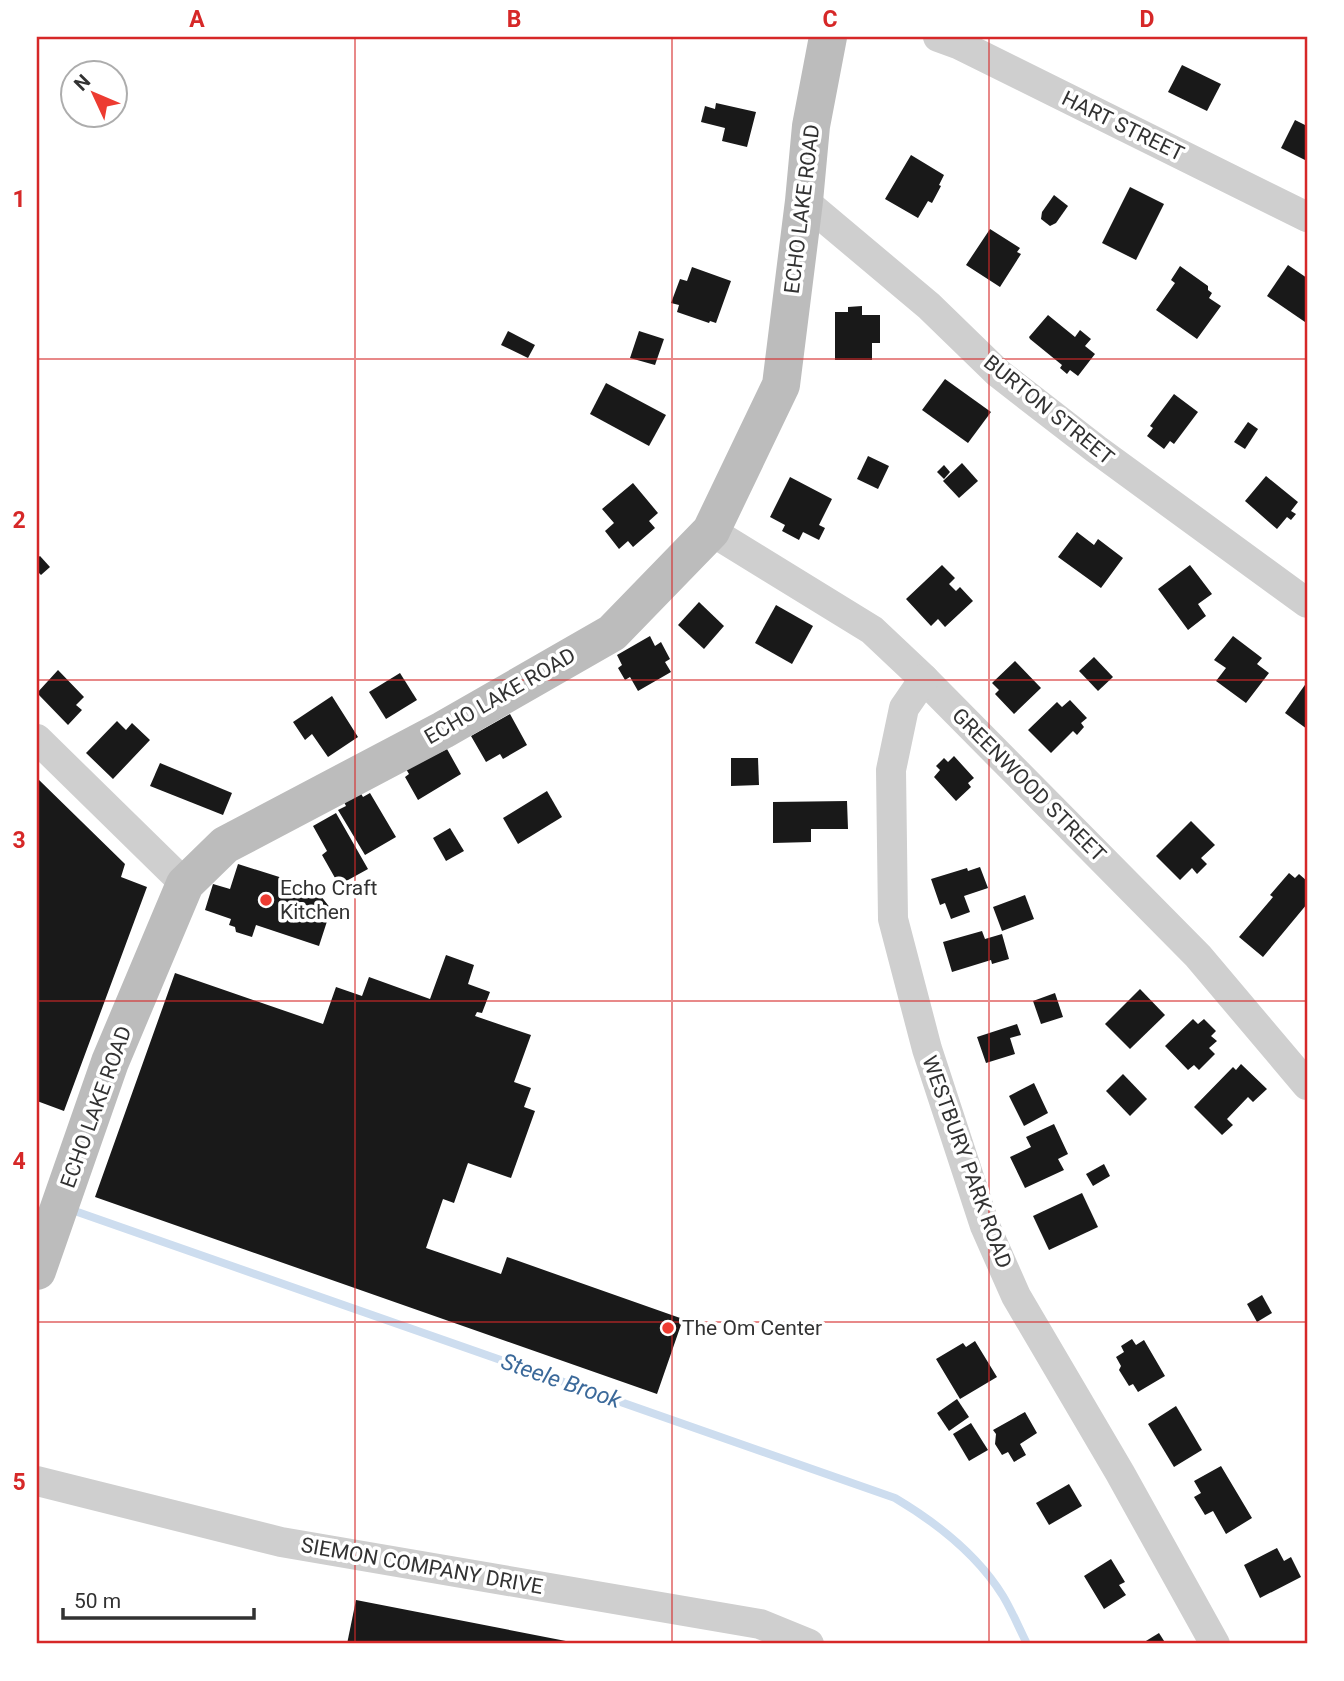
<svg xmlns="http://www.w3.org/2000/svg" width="1344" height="1681" viewBox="0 0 1344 1681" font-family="Roboto,sans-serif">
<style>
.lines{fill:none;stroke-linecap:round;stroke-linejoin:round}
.stream{stroke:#cdddef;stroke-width:8}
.building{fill:#191919}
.street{stroke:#cfcfcf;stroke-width:30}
.secondary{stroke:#bcbcbc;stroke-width:38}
.grid{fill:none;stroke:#d62828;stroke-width:2;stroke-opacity:0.55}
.poi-dot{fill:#ed3b31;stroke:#fff;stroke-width:2.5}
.labels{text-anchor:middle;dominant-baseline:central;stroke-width:7;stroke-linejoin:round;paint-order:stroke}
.street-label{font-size:21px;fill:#323232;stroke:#fff}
.poi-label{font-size:21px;fill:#323232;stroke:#fff;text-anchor:start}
.water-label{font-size:23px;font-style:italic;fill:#3b699a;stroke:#fff}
.neatline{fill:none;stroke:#d62828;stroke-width:2.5}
.grid-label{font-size:23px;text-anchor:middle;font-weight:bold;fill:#d62828}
</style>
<rect width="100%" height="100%" fill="#fff"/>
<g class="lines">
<!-- stream -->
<path class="stream" d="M 69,1209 L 895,1498 C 937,1523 977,1554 1003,1596 C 1012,1611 1019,1628 1027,1644"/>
</g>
<!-- building -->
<g class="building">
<path d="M 1182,65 L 1221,84 L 1207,111 L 1168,92 Z"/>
<path d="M 716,103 L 756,112 L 747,147 L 722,141 L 725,128 L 701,122 L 705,106 L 715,109 Z"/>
<path d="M 1295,120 L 1307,126 L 1307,161 L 1281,148 Z"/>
<path d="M 911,155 L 944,175 L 939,185 L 941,186 L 932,203 L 928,201 L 918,218 L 885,199 Z"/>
<path d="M 1130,187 L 1164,204 L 1136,260 L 1102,243 Z"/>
<path d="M 1054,195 L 1068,206 L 1056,223 L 1050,226 L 1041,219 L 1042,212 Z"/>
<path d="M 990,229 L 1020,248 L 1017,252 L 1021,254 L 1000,287 L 966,265 Z"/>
<path d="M 1288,265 L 1307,278 L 1307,320 L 1305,322 L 1267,296 Z"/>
<path d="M 1180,266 L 1208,286 L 1208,290 L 1212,293 L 1209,298 L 1221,306 L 1197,339 L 1156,310 L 1175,283 L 1171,280 Z"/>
<path d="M 692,267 L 731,281 L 716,323 L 710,321 L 709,323 L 677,312 L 679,305 L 671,303 L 680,279 L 687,281 Z"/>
<path d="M 862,306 L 862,315 L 880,315 L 880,343 L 872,343 L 872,360 L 835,360 L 835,312 L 848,312 L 848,307 Z"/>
<path d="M 1048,315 L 1075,337 L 1080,330 L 1091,339 L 1085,346 L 1095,354 L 1078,376 L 1070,370 L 1067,374 L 1060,368 L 1062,365 L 1030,339 L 1029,337 Z"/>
<path d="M 508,331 L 535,345 L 528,358 L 501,345 Z"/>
<path d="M 639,331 L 664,339 L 655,365 L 630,358 Z"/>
<path d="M 945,379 L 991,412 L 968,443 L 922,410 Z"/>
<path d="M 606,383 L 666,415 L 649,446 L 590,414 Z"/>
<path d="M 1174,394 L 1198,412 L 1174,444 L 1170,441 L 1164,449 L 1147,436 L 1153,428 L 1150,426 Z"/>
<path d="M 1248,422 L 1258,429 L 1245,449 L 1234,442 Z"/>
<path d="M 868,456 L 889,466 L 878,489 L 857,479 Z"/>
<path d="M 962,463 L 978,481 L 959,498 L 943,481 Z"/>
<path d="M 944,465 L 950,472 L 944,479 L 937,472 Z"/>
<path d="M 1266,476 L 1298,502 L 1291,511 L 1296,514 L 1291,520 L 1287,517 L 1277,529 L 1245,501 Z"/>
<path d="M 790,477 L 832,499 L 819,525 L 825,528 L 819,540 L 803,532 L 799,540 L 782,531 L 785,525 L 770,517 Z"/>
<path d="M 633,483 L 658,513 L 649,521 L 655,528 L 633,547 L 628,541 L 619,549 L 605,531 L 614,523 L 602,509 Z"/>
<path d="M 1077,532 L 1094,545 L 1098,539 L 1123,558 L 1101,588 L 1058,557 Z"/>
<path d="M 40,556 L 50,567 L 41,575 L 37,571 L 37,558 Z"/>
<path d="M 942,565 L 955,578 L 949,584 L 956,591 L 960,587 L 973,601 L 945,627 L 938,619 L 931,626 L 906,599 Z"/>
<path d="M 1190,565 L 1212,594 L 1198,604 L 1206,616 L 1188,630 L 1158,589 Z"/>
<path d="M 699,602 L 724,626 L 704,649 L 678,625 Z"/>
<path d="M 776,605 L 813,626 L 792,664 L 755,643 Z"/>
<path d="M 650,636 L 655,646 L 661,642 L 670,659 L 665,662 L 671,672 L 638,691 L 630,677 L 625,680 L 618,668 L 622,665 L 617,655 Z"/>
<path d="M 1233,636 L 1262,658 L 1257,664 L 1269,673 L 1246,703 L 1216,681 L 1226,668 L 1214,660 Z"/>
<path d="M 1094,657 L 1113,677 L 1098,691 L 1079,671 Z"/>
<path d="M 1015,661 L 1041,688 L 1014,714 L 995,694 L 999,690 L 992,683 Z"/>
<path d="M 58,670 L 84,697 L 76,705 L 82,710 L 68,725 L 37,693 Z"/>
<path d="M 400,673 L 417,700 L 386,719 L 369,692 Z"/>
<path d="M 1307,682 L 1307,729 L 1285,713 Z"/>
<path d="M 332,696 L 358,737 L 328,757 L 312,734 L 305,740 L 293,722 Z"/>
<path d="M 1070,700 L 1087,718 L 1081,723 L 1084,727 L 1077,735 L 1073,731 L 1051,753 L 1028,730 L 1057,702 L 1062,707 Z"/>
<path d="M 510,714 L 527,745 L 503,759 L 500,754 L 486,762 L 471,736 Z"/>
<path d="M 117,721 L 126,730 L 132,723 L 150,740 L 113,779 L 86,753 Z"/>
<path d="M 447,749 L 461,774 L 418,800 L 405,777 L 409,774 L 406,769 Z"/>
<path d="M 954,756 L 974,778 L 968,783 L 971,787 L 956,801 L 934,777 L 940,770 L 936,766 L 944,758 L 948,762 Z"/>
<path d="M 731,758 L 758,758 L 759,785 L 731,786 Z"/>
<path d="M 160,763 L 232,793 L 223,815 L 150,786 Z"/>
<path d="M 37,778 L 125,864 L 121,877 L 147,887 L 64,1111 L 37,1101 Z"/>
<path d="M 547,791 L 562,817 L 518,844 L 503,818 Z"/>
<path d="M 360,792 L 363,797 L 370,793 L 396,837 L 365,855 L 338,810 L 346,806 L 344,802 Z"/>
<path d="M 847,801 L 848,829 L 811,829 L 811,842 L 773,843 L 773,802 Z"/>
<path d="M 336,813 L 368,869 L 339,885 L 322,855 L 327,851 L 313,826 Z"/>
<path d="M 1191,821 L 1215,845 L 1201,858 L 1207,864 L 1197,874 L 1192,868 L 1180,880 L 1156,856 Z"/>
<path d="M 450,828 L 464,851 L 446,861 L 433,838 Z"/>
<path d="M 238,864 L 292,881 L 293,883 L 317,891 L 331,909 L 319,946 L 256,925 L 252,937 L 236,932 L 235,927 L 229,925 L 231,919 L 205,910 L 213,884 L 230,889 Z"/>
<path d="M 980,867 L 988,888 L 964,896 L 970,912 L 951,919 L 945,903 L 940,905 L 931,879 L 967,868 L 968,871 Z"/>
<path d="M 1289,873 L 1295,878 L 1299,874 L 1307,881 L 1307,904 L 1263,957 L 1239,937 L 1273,897 L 1270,895 Z"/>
<path d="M 1025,895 L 1034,919 L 1002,931 L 993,907 Z"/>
<path d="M 982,931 L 985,939 L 1002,934 L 1009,959 L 992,964 L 991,960 L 952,972 L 943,942 Z"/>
<path d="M 446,955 L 474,965 L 468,984 L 490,992 L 482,1013 L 477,1012 L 475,1016 L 531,1035 L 514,1082 L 531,1088 L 524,1107 L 535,1111 L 511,1178 L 468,1163 L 454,1203 L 443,1199 L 426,1248 L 501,1274 L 507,1257 L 683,1319 L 657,1394 L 95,1197 L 175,973 L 323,1024 L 336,987 L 362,996 L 369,977 L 430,999 Z"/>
<path d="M 1140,989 L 1165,1015 L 1130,1049 L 1105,1024 Z"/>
<path d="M 1055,993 L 1063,1017 L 1041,1024 L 1033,1001 Z"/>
<path d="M 1193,1019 L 1198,1024 L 1204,1019 L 1216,1031 L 1211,1036 L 1217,1041 L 1209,1048 L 1215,1054 L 1199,1070 L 1194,1065 L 1188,1070 L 1165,1046 Z"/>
<path d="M 1017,1024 L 1021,1035 L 1010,1038 L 1015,1054 L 986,1063 L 977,1037 Z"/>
<path d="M 1241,1064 L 1267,1089 L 1253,1102 L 1248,1097 L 1227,1119 L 1233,1125 L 1222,1135 L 1194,1107 L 1233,1067 L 1236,1070 Z"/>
<path d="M 1123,1074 L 1147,1099 L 1130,1116 L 1106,1091 Z"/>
<path d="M 1034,1083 L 1048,1113 L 1024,1126 L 1009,1096 Z"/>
<path d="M 1054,1124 L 1068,1154 L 1058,1159 L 1064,1170 L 1025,1188 L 1010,1157 L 1031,1147 L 1026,1137 Z"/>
<path d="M 1104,1164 L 1110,1176 L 1093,1186 L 1086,1174 Z"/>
<path d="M 1082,1193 L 1098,1227 L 1049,1250 L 1033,1216 Z"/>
<path d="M 1262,1295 L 1272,1313 L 1257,1322 L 1247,1304 Z"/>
<path d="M 1132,1339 L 1136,1345 L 1144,1340 L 1165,1376 L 1138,1392 L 1133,1384 L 1129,1386 L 1119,1370 L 1121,1366 L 1116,1357 L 1124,1352 L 1121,1346 Z"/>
<path d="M 975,1341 L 997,1377 L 960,1399 L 936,1359 L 963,1343 L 966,1347 Z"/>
<path d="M 957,1399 L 969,1417 L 949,1431 L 937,1413 Z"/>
<path d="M 1176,1406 L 1202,1450 L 1174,1467 L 1148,1424 Z"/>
<path d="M 1025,1412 L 1037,1433 L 1020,1444 L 1026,1455 L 1014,1462 L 1008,1452 L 1002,1455 L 995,1444 L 996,1434 L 993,1430 Z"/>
<path d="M 971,1423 L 988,1450 L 969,1461 L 953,1434 Z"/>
<path d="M 1221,1466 L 1252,1518 L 1226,1534 L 1213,1511 L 1205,1515 L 1194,1497 L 1201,1493 L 1194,1481 Z"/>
<path d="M 1069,1484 L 1082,1506 L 1049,1525 L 1036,1503 Z"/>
<path d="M 1277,1548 L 1284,1561 L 1291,1557 L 1301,1577 L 1260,1598 L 1244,1565 Z"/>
<path d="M 1111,1559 L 1125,1582 L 1119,1585 L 1126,1595 L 1104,1609 L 1084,1576 Z"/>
<path d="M 356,1600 L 576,1643 L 576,1644 L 347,1644 Z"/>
<path d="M 1159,1633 L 1166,1644 L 1141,1644 Z"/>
</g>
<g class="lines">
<!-- street -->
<g class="street">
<path d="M 938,37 L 960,45 L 1307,217"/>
<path d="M 804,201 L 929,306 L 998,373 L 1096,449 L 1307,603"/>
<path d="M 711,531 L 872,630 L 924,679 L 1198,956 L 1307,1085"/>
<path d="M 924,679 L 904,708 L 891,770 L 893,919 L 927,1049 L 985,1226 L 1016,1296 L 1120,1473 L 1215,1644"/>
<path d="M 37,739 L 185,884"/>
<path d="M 37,1481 L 281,1542 L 760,1624 L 809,1644"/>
</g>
<!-- secondary -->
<path class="secondary" d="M 37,1271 L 110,1062 L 185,884 L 225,845 L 443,730 L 612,633 L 711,531 L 781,385 L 804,201 L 811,126 L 828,37"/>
</g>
<!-- grid -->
<path class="grid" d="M 355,37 L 355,1644M 672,37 L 672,1644M 989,37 L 989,1644M 37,359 L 1307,359M 37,680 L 1307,680M 37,1001 L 1307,1001M 37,1322 L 1307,1322"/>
<!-- markers -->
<g class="poi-dot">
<circle cx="266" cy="900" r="7"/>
<circle cx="668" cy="1328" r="7"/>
</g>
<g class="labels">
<!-- street labels -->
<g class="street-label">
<text transform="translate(1123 126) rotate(26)">HART STREET</text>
<text transform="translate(802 209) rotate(-83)">ECHO LAKE ROAD</text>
<text transform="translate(1049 410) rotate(39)">BURTON STREET</text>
<text transform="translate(500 696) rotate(-30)">ECHO LAKE ROAD</text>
<text transform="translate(1029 785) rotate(45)">GREENWOOD STREET</text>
<text transform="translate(96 1107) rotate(-70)">ECHO LAKE ROAD</text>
<text transform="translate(967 1162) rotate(70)">WESTBURY PARK ROAD</text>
<text transform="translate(422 1566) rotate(10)">SIEMON COMPANY DRIVE</text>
</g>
<!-- poi labels -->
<g class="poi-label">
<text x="280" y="888">Echo Craft<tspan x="280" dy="24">Kitchen</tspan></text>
<text x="682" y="1328">The Om Center</text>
</g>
<!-- water labels -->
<g class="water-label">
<text transform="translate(561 1381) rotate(19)">Steele Brook</text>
</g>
</g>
<!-- border -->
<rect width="1344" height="1681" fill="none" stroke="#ffffff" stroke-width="77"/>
<!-- north arrow -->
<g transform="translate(94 94) rotate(314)"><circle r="33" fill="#ffffff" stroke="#adadad" stroke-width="2"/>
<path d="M0-5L12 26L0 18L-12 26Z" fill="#ed3b31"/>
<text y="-10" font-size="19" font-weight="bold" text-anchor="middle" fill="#323232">N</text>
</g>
<!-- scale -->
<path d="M63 1608v10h191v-10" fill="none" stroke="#323232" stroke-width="3.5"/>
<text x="74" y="1608" font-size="21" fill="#323232" stroke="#ffffff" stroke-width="5" paint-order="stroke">50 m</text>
<rect x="38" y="38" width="1268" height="1604" class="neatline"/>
<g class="grid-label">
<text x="197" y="27">A</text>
<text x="514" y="27">B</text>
<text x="830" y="27">C</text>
<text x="1147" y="27">D</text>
<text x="19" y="207">1</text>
<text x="19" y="528">2</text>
<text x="19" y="848">3</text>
<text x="19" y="1169">4</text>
<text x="19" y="1490">5</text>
</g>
</svg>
